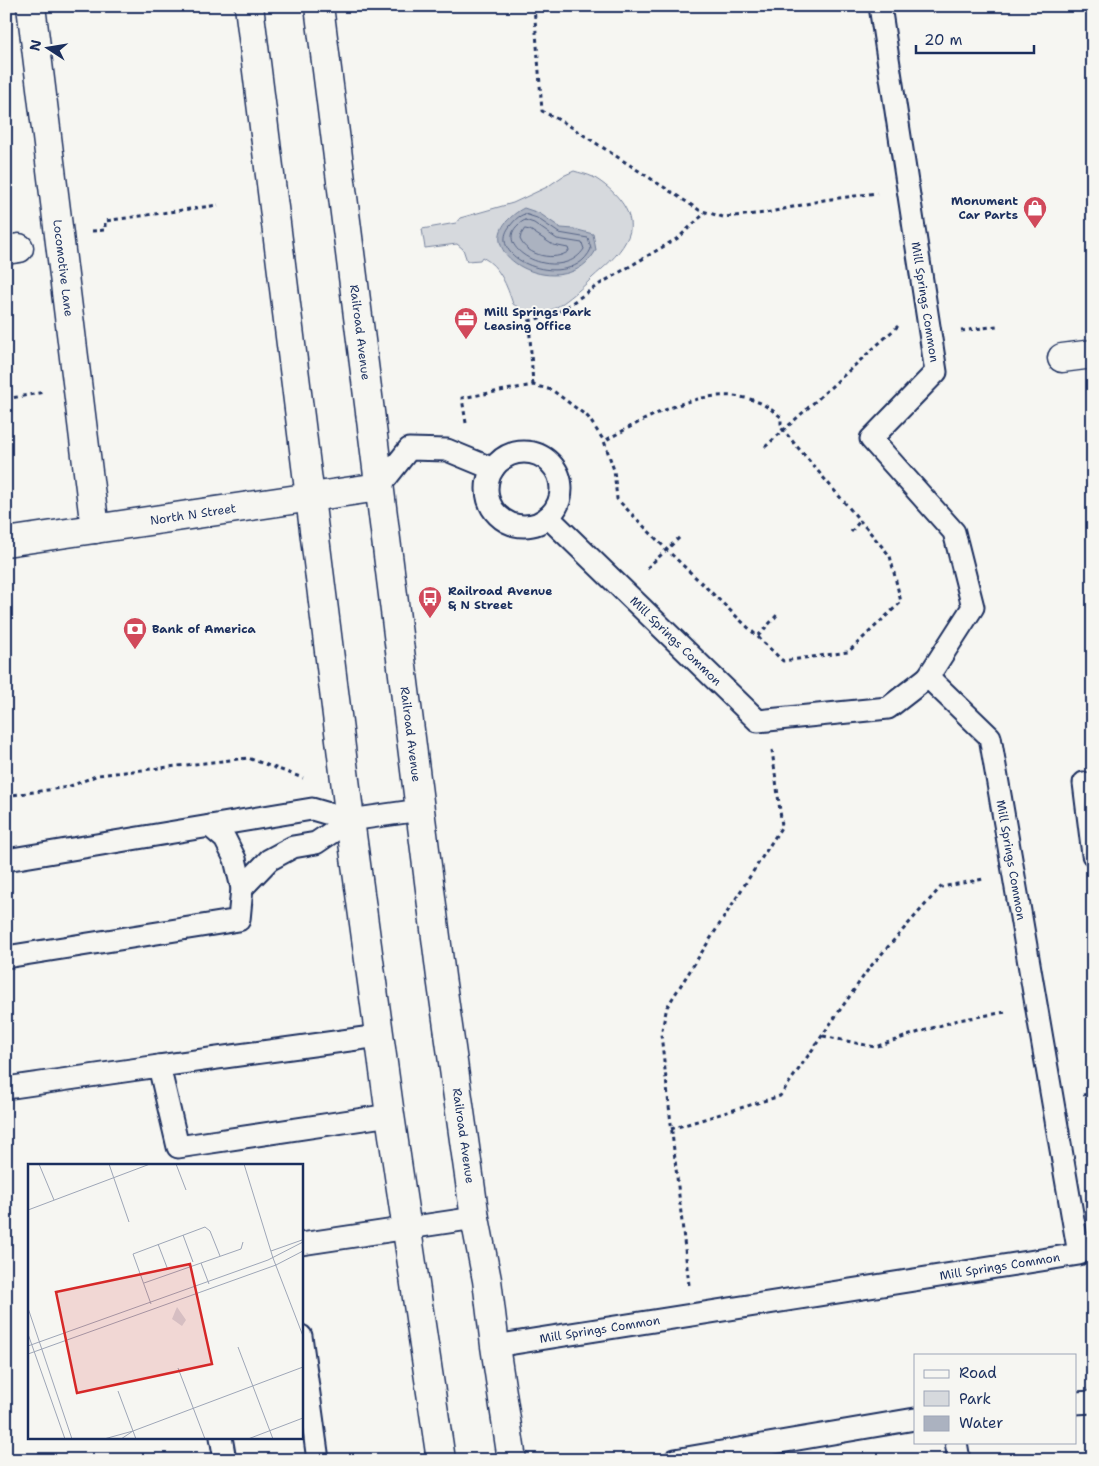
<svg xmlns="http://www.w3.org/2000/svg" width="1099" height="1466" viewBox="0 0 1099 1466" font-family="'Shantell Sans',sans-serif">
<style>
.green{fill:#d6d9dd;stroke:#78849e}
.water{fill:#abb2c0;stroke:#717e99}
.lines{fill:none;stroke-linecap:round;stroke-linejoin:round}
.shore{stroke:#556385;stroke-width:1}
.lane-casing{stroke:#1b2f5e;stroke-width:25}
.street-casing{stroke:#1b2f5e;stroke-width:31}
.primary-casing{stroke:#1b2f5e;stroke-width:31}
.path{stroke:#1b2f5e;stroke-width:3;stroke-dasharray:4 4;stroke-linecap:butt}
.lane{stroke:#f6f6f2;stroke-width:21}
.street{stroke:#f6f6f2;stroke-width:28}
.primary{stroke:#f6f6f2;stroke-width:28}
.labels{text-anchor:middle;dominant-baseline:central;stroke-width:4;stroke-linejoin:round;paint-order:stroke}
.poi-label{font-size:12px;font-weight:bold;fill:#1b2f5e;stroke:#f6f6f2;text-anchor:start}
.street-label{font-size:12px;fill:#1b2f5e;stroke:#f6f6f2}
.inset-road{fill:none;stroke:#9ea6b7;stroke-width:1}
.view{fill:#d62828;fill-opacity:0.15;stroke:#d62828;stroke-width:2.5}
.inset-edge{fill:none;stroke:#1b2f5e;stroke-width:2.5}
</style>
<rect width="100%" height="100%" fill="#f6f6f2"/>
<filter id="ink" filterUnits="userSpaceOnUse"><feTurbulence type="fractalNoise" baseFrequency=".02" numOctaves="2"/><feDisplacementMap in="SourceGraphic" scale="10" xChannelSelector="R" yChannelSelector="G"/><feConvolveMatrix kernelMatrix="1 2 1 2 8 2 1 2 1" color-interpolation-filters="sRGB"/></filter>
<g filter="url(#ink)">
<!-- green -->
<path class="green" d="M 574,171 C 580,173 587,174 593,177 C 614,189 641,216 626,241 C 618,256 604,267 592,278 C 580,290 555,313 538,314 C 530,314 519,308 513,304 C 507,286 500,266 482,257 L 480,260 L 467,261 L 463,249 L 457,244 L 425,248 L 422,229 L 456,223 L 460,218 L 513,203 L 547,187 L 563,176 Z"/>
<!-- water -->
<path class="water" d="M 524,208 L 539,213 L 561,228 L 574,229 L 593,234 L 596,250 C 567,304 475,259 506,222 C 512,216 516,212 524,208 Z"/>
<g class="lines">
<!-- shore -->
<g class="shore">
<path d="M 525,214 L 537,218 L 559,233 L 588,238 L 591,249 C 571,293 483,259 510,226 C 515,220 518,216 525,214 Z"/>
<path d="M 525,220 L 534,223 L 557,239 L 582,243 L 584,249 C 559,287 481,244 525,220 Z"/>
<path d="M 525,229 L 530,230 L 553,245 L 568,248 L 569,251 C 555,262 527,256 520,239 L 521,235 Z"/>
</g>
<!-- lane casing -->
<g class="lane-casing">
<g id="lane">
<circle cx="524" cy="489" r="37"/>
<path d="M 379,487 L 409,449 L 447,450 L 493,469"/>
<path id="s1" d="M 548,517 L 758,721 L 888,708 L 928,677"/>
<path d="M 1084,783 L 1093,855"/>
<path d="M 210,826 L 312,809 L 350,820 L 420,810"/>
<path d="M 6,860 L 210,826 L 225,839 L 235,859 L 242,888 L 239,920 L 6,957"/>
<path d="M 242,888 L 269,860 L 293,847 L 316,843 L 350,820"/>
<path d="M 159,1066 L 379,1036"/>
<path d="M 6,1088 L 159,1066 L 178,1147 L 390,1115"/>
<path d="M 301,1244 L 475,1218"/>
<path d="M 301,1336 L 318,1460"/>
<path id="s2" d="M 495,1346 L 1079,1254 L 990,737 L 928,677 L 973,607 L 954,532 L 871,439 L 936,372 L 880,6"/>
<path d="M 1075,1403 L 1093,1402"/>
<path d="M 221,1437 L 225,1460"/>
<path d="M 956,1442 L 959,1460"/>
<path d="M 675,1460 L 915,1419"/>
</g>
</g>
<!-- street casing -->
<g class="street-casing">
<g id="street">
<path id="s3" d="M 31,6 L 95,529"/>
<path d="M 6,250 L 19,248"/>
<path d="M 1062,358 L 1093,354"/>
<path id="s4" d="M 6,542 L 379,487"/>
</g>
</g>
<!-- primary casing -->
<g class="primary-casing">
<g id="primary">
<path d="M 249,6 L 350,820 L 390,1115 L 441,1460"/>
<path id="s5" d="M 319,6 L 441,977 L 475,1218 L 487,1280 L 495,1346 L 512,1460"/>
</g>
</g>
<!-- path -->
<g class="path">
<path d="M 534,6 L 542,111 L 565,123 L 699,210 L 723,217 L 766,213 L 824,200 L 877,193"/>
<path d="M 92,231 L 105,230 L 105,221 L 218,205"/>
<path d="M 961,331 L 997,326"/>
<path d="M 533,385 L 529,321 L 557,313 L 598,285 L 678,238 L 705,213"/>
<path d="M 6,399 L 45,392"/>
<path d="M 466,423 L 462,398 L 533,385 L 552,390 L 588,417 L 604,441 L 614,470 L 617,499 L 667,550 L 783,661 L 848,652 L 901,602 L 890,556 L 783,430 L 781,427 L 781,417 C 774,412 766,405 758,402 C 707,381 649,417 604,441"/>
<path d="M 765,447 L 898,326"/>
<path d="M 851,532 L 860,521"/>
<path d="M 647,568 L 680,537"/>
<path d="M 758,636 L 777,615"/>
<path d="M 6,796 L 68,787 L 98,775 L 248,758 L 303,778"/>
<path d="M 823,1036 L 875,1047 L 913,1034 L 958,1020 L 1006,1012"/>
<path d="M 1083,1095 L 1093,1093"/>
<path d="M 671,1129 L 780,1096 L 870,967 L 941,887 L 983,879"/>
<path d="M 689,1285 L 661,1034 L 667,1007 L 782,826 L 772,750"/>
</g>
<!-- lane -->
<use href="#lane" class="lane"/>
<!-- street -->
<use href="#street" class="street"/>
<!-- primary -->
<use href="#primary" class="primary"/>
</g>
</g>
<!-- icons -->
<defs>
<g id="shop-pin" transform="scale(1.25)"><path d="M0 17L-7.5 6A9.5 9.5 0 1 1 7.5 6Z" fill="#d1495b" stroke="#f6f6f2"/><path d="M-5-2.5h2.3a2.7 3.5 0 0 1 5.4 0H5L5.5 6h-11ZM-1.5-2.5h3a1.5 2.3 0 0 0-3 0Z" fill="#fff"/></g>
<g id="office-pin" transform="scale(1.25)"><path d="M0 17L-7.5 6A9.5 9.5 0 1 1 7.5 6Z" fill="#d1495b" stroke="#f6f6f2"/><path d="M-6-3h4V-5.5h4V-3h4V5H-6ZM-1-4.5V-3h2v-1.5ZM-6 0V1H6V0Z" fill="#fff"/></g>
<g id="bus-pin" transform="scale(1.25)"><path d="M0 17L-7.5 6A9.5 9.5 0 1 1 7.5 6Z" fill="#d1495b" stroke="#f6f6f2"/><path d="M-5-6H5V4H4V6H2V4H-2V6H-4V4H-5ZM-3.5-4V0h7V-4ZM-3.5 1.2v1.5H-2V1.2ZM2 1.2v1.5H3.5V1.2Z" fill="#fff"/></g>
<g id="bank-pin" transform="scale(1.25)"><path d="M0 17L-7.5 6A9.5 9.5 0 1 1 7.5 6Z" fill="#d1495b" stroke="#f6f6f2"/><path d="M-6-4H6V4H-6ZM0-2.3a2.3 2.3 0 1 0 0 4.6a2.3 2.3 0 1 0 0-4.6Z" fill="#fff"/></g>
</defs>
<g fill-rule="evenodd">
<use href="#shop-pin" x="1035" y="208"/>
<use href="#office-pin" x="466" y="319"/>
<use href="#bus-pin" x="430" y="598"/>
<use href="#bank-pin" x="135" y="629"/>
</g>
<g class="labels">
<!-- poi labels -->
<g class="poi-label">
<text x="1018" y="201" text-anchor="end">Monument<tspan x="1018" dy="14">Car Parts</tspan></text>
<text x="484" y="312">Mill Springs Park<tspan x="484" dy="14">Leasing Office</tspan></text>
<text x="448" y="591">Railroad Avenue<tspan x="448" dy="14">&amp; N Street</tspan></text>
<text x="152" y="629">Bank of America</text>
</g>
<!-- street labels -->
<g class="street-label">
<text stroke="none"><textPath href="#s3" startOffset="264">Locomotive Lane</textPath></text>
<text transform="translate(925 302) rotate(81)">Mill Springs Common</text>
<text stroke="none"><textPath href="#s5" startOffset="329">Railroad Avenue</textPath></text>
<text stroke="none"><textPath href="#s4" startOffset="189">North N Street</textPath></text>
<text stroke="none"><textPath href="#s1" startOffset="178">Mill Springs Common</textPath></text>
<text stroke="none"><textPath href="#s5" startOffset="734">Railroad Avenue</textPath></text>
<text transform="translate(1011 860) rotate(80)">Mill Springs Common</text>
<text stroke="none"><textPath href="#s5" startOffset="1139">Railroad Avenue</textPath></text>
<text stroke="none"><textPath href="#s2" startOffset="511">Mill Springs Common</textPath></text>
<text stroke="none"><textPath href="#s2" startOffset="106">Mill Springs Common</textPath></text>
</g>
</g>
<!-- overview -->
<g transform="translate(28 1164)">
<rect width="275" height="275" fill="#f6f6f2"/>
<path d="M 149,143 L 158,156 L 154,162 L 144,155 Z" fill="#d6d9dd"/>
<path class="inset-road" d="M 11,0 L 26,36M 81,0 L 101,58M 148,0 L 158,26M 216,0 L 245,94 L 275,172M 0,46 L 122,0M 155,71 L 165,98M 130,80 L 140,106M 243,87 L 274,76M 173,99 L 181,120M 116,119 L 213,85 L 215,78M 123,140 L 105,90 L 177,63 L 182,67 L 192,92M 0,144 L 44,275M 0,170 L 37,275M 0,182 L 240,96 L 275,78M 210,183 L 245,275M 0,190 L 248,101 L 275,87M 150,204 L 177,275M 90,227 L 108,275M 76,275 L 105,267M 93,275 L 105,267 L 275,203M 220,275 L 275,254"/>
<path class="view" d="M 162,100 L 184,200 L 49,229 L 28,128 Z"/>
<rect width="275" height="275" class="inset-edge"/>
</g>
<!-- margin -->
<rect width="1099" height="1466" fill="none" stroke="#f6f6f2" stroke-width="25"/>
<rect x="12" y="12" width="1074" height="1441" fill="none" stroke="#1b2f5e" stroke-width="2" filter="url(#ink)"/>
<!-- legend -->
<rect x="914" y="1354" width="162" height="90" fill="#f6f6f2" stroke="#9ea6b7"/>
<rect x="924" y="1370" width="25" height="8" fill="#f6f6f2" stroke="#9ea6b7"/>
<text x="959" y="1378" font-size="15" fill="#1b2f5e">Road</text>
<rect x="924" y="1391" width="25" height="15" fill="#d6d9dd" stroke="#9ea6b7"/>
<text x="959" y="1404" font-size="15" fill="#1b2f5e">Park</text>
<rect x="924" y="1416" width="25" height="15" fill="#abb2c0" stroke="#9ea6b7"/>
<text x="959" y="1428" font-size="15" fill="#1b2f5e">Water</text>
<!-- north arrow -->
<g transform="translate(48 48) rotate(282)" stroke="#f6f6f2" stroke-width="4" paint-order="stroke">
<path d="M0-4L9 19L0 12L-9 19Z" fill="#1b2f5e"/>
<text y="-8" font-size="14" font-weight="bold" text-anchor="middle" fill="#1b2f5e">N</text>
</g>
<!-- scale -->
<path d="M916 45v8h118v-8" fill="none" stroke="#1b2f5e" stroke-width="2.5"/>
<text x="924" y="45" font-size="15" fill="#1b2f5e" stroke="#f6f6f2" stroke-width="4" paint-order="stroke">20 m</text>
</svg>
